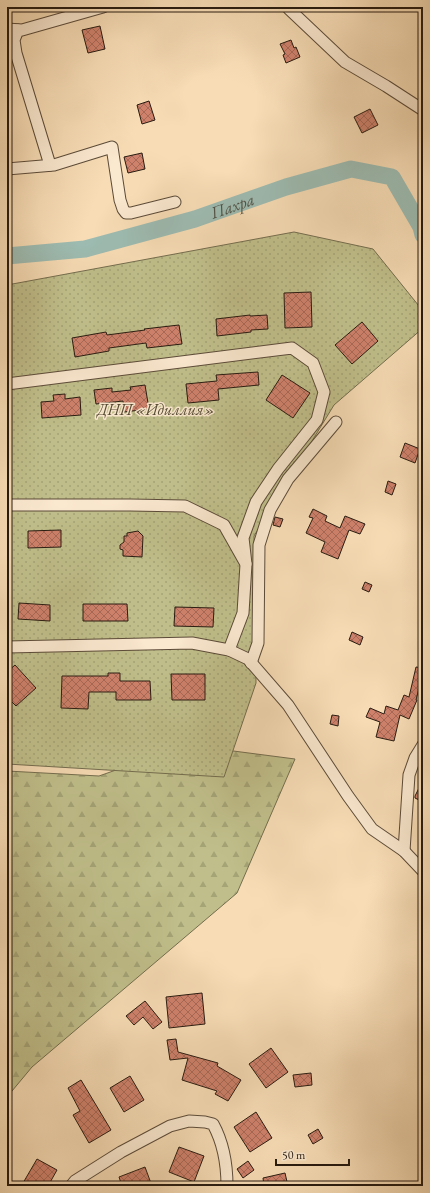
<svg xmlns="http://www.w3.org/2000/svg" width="430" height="1193" viewBox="0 0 430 1193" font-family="'EB Garamond',serif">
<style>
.forest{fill:url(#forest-firs);stroke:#746d4e}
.garden{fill:url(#garden-dots);stroke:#746d4e}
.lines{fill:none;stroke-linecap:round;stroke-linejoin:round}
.river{stroke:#9dbbb1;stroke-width:17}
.building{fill:url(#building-cross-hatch);stroke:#281b10}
.minor-casing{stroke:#5c4b39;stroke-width:13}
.minor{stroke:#fae8cf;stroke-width:11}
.labels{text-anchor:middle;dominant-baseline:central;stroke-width:3;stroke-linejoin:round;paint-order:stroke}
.park-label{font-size:16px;font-style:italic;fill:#564c35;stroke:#fae8cf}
.water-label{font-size:17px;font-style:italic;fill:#515348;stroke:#fae8cf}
</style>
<defs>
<pattern id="forest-firs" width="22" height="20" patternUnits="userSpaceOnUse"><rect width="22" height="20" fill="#c0bf8b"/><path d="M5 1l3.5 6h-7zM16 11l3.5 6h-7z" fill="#a5a477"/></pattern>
<pattern id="garden-dots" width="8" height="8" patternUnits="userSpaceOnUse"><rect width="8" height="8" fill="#c0bf8b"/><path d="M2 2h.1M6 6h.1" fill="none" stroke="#a5a477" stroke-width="1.8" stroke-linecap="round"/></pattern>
<pattern id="building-cross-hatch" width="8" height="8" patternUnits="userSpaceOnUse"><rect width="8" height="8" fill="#cf816c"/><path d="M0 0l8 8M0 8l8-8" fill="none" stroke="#a86957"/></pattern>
</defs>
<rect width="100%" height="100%" fill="#f7dcb5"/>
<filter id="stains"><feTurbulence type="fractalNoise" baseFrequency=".005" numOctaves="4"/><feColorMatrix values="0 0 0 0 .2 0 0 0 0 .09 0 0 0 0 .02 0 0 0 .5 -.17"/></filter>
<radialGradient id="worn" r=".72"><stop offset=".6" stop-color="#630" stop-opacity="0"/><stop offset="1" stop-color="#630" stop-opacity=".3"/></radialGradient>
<!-- forest -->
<path class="forest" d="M 187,745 L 295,759 L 237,893 L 32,1067 L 7,1097 L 7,771 L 99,776 Z"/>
<!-- garden -->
<path class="garden" d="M 294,232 L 373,249 L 423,311 L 423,328 L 334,405 L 254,536 L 256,683 L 224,777 L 7,764 L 7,285 Z"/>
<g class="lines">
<!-- river -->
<path class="river" id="s1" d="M 7,256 L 85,249 L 195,219 L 286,187 L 351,169 L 392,177 L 421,227 L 423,235"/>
</g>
<!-- building -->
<g class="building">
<path d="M 100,26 L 105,49 L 88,53 L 82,30 Z"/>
<path d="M 291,40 L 294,48 L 296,47 L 300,57 L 286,63 L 283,55 L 285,54 L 280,44 Z"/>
<path d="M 149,101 L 155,120 L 142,124 L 137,105 Z"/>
<path d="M 370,109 L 378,125 L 362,133 L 354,117 Z"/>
<path d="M 142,153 L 145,169 L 128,173 L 124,157 Z"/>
<path d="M 311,292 L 312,327 L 285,328 L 284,293 Z"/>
<path d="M 250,315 L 250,316 L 267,315 L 268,329 L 251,330 L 251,332 L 217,336 L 216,319 Z"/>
<path d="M 362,322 L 378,341 L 352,364 L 335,345 Z"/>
<path d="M 179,325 L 182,344 L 147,348 L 146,343 L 109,348 L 109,351 L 75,357 L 72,338 L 106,332 L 107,335 L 145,330 L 144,329 Z"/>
<path d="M 258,372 L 259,385 L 218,389 L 219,400 L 188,403 L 186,384 L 217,381 L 216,375 Z"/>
<path d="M 282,375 L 310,393 L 293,418 L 266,400 Z"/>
<path d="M 145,385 L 149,409 L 124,412 L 123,401 L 96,404 L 94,390 L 112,388 L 112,392 L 131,390 L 130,387 Z"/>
<path d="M 65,394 L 65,399 L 80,397 L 81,415 L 42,418 L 41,402 L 54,401 L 53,395 Z"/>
<path d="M 405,443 L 420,449 L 415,463 L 400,457 Z"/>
<path d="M 388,481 L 396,484 L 392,495 L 385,492 Z"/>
<path d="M 313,509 L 327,516 L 325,521 L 340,528 L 345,516 L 365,524 L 360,534 L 349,530 L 338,559 L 321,552 L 325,542 L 306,533 L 313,518 L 309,517 Z"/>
<path d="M 275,517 L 283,519 L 280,527 L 273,525 Z"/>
<path d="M 61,530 L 61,547 L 28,548 L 28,531 Z"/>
<path d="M 138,531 L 143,536 L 142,557 L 123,556 L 123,550 L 120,549 L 120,545 L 124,542 L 124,536 L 127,536 L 127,533 Z"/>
<path d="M 365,582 L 372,585 L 369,592 L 362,589 Z"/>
<path d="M 19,603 L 50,605 L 50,621 L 18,619 Z"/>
<path d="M 83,604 L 127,604 L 128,621 L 83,621 Z"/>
<path d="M 175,607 L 214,608 L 213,627 L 174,626 Z"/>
<path d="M 352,632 L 363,637 L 360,645 L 349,640 Z"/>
<path d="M 15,665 L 36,688 L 16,706 L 7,697 L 7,672 Z"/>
<path d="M 416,667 L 423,668 L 423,672 L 416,700 L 417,700 L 409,719 L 400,715 L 394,741 L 376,737 L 380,722 L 366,717 L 370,708 L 384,714 L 386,706 L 398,710 L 404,695 L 409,697 Z"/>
<path d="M 108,673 L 120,673 L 120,681 L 150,681 L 151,700 L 116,700 L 116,692 L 89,692 L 88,709 L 61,708 L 62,676 L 108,676 Z"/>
<path d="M 171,674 L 205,674 L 205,700 L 172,700 Z"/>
<path d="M 332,715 L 339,716 L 338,726 L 330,724 Z"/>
<path d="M 423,780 L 423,802 L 415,798 L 415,796 Z"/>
<path d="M 202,993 L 205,1024 L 169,1028 L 166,997 Z"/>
<path d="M 145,1001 L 162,1022 L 153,1029 L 143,1017 L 134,1025 L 126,1016 Z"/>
<path d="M 176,1039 L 178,1052 L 218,1063 L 217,1066 L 241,1080 L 228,1101 L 215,1094 L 217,1091 L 182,1080 L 188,1058 L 170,1060 L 167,1040 Z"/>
<path d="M 271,1048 L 288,1072 L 266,1088 L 249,1064 Z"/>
<path d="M 311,1073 L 312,1085 L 295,1087 L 293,1075 Z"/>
<path d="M 130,1076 L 144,1100 L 124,1112 L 110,1088 Z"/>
<path d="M 81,1080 L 111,1130 L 89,1143 L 73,1115 L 80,1111 L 68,1088 Z"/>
<path d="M 256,1112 L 272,1138 L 250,1152 L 234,1127 Z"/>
<path d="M 318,1129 L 323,1138 L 313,1144 L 308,1135 Z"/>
<path d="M 179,1147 L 204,1156 L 194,1182 L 169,1172 Z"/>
<path d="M 37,1159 L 57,1170 L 48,1186 L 27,1186 L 23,1183 Z"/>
<path d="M 248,1161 L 254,1170 L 243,1178 L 237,1169 Z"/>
<path d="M 145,1167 L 152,1186 L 122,1186 L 119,1177 Z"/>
<path d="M 285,1173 L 288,1186 L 264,1186 L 263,1178 Z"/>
</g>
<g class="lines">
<!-- minor casing -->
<g class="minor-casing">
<g id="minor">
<path d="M 288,7 L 289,9 L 345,62 L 386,86 L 423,110"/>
<path d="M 7,29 L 22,30 L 103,7"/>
<path d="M 18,30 L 14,40 L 16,53 L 50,165"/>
<path d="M 7,169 L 54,165 L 112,147 L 120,200 L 123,209 L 126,213 L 131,213 L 175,202"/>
<path d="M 7,384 L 292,348 L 313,363 L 324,392 L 317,420 L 278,469 L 256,502 L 243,538 L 246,564"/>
<path d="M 7,505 L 130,505 L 185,506 L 224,525 L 246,564 L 243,613 L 229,650"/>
<path d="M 7,647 L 192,643 L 229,650 L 248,659 L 288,705 L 348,796 L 372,829 L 404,851 L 423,871"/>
<path d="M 251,663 L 258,643 L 259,545 L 270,510 L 288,479 L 336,422"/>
<path d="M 404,851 L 409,775 L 415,758 L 423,745"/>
<path d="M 71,1186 L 75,1181 L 121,1152 L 170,1126 L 189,1121 L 205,1122 L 213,1124 C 224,1144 227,1164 227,1186"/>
</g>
</g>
<!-- minor -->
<use href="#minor" class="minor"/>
</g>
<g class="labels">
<!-- park labels -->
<g class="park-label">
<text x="156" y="409">ДНП «Идиллия»</text>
</g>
<!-- water labels -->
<g class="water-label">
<text stroke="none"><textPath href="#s1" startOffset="232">Пахра</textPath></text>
</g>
</g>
<!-- margin -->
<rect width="430" height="1193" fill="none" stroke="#f7dcb5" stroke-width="24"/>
<rect x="8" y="8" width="414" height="1177" fill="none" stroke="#281b10" stroke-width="2"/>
<rect x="12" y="12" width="406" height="1169" fill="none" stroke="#281b10"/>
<!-- scale -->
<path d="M276 1159v6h73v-6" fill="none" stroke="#281b10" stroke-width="2"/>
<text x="282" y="1159" font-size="12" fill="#281b10" stroke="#fae8cf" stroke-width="3" paint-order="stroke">50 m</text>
<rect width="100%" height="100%" filter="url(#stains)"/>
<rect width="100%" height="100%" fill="url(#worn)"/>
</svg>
